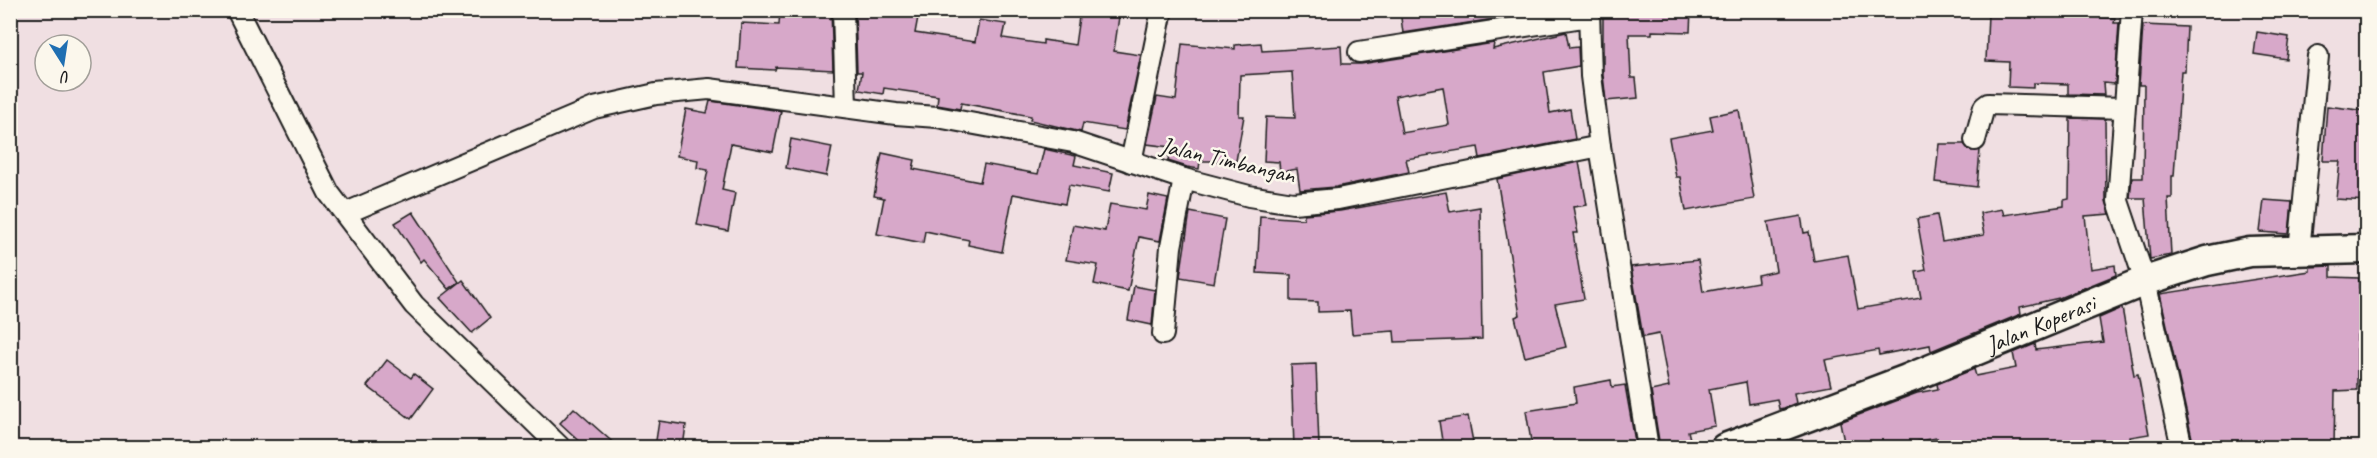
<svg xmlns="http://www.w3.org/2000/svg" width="2377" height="458" viewBox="0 0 2377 458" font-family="Caveat,sans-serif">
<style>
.building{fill:#d7a8c9;stroke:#1c1c1c;stroke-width:1.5;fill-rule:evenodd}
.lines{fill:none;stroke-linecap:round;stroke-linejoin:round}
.street-casing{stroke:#1c1c1c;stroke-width:24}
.secondary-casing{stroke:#1c1c1c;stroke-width:33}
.street{stroke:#fbf7ec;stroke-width:20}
.secondary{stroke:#fbf7ec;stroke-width:28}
.labels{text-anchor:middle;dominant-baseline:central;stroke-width:5;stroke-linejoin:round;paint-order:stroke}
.street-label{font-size:24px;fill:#1c1c1c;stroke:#fbf7ec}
</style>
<rect width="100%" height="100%" fill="#f0dfe2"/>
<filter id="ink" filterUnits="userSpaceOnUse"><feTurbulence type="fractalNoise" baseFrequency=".0167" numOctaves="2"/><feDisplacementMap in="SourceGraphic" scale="12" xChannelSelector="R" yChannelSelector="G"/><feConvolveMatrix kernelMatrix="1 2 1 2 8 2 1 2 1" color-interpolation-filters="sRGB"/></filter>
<g filter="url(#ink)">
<!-- building -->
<g class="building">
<path d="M 780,10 L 831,10 L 833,70 L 776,67 L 775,70 L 738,68 L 741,23 L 779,25 Z"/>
<path d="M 855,10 L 889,10 L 888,13 L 918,17 L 915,33 L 975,42 L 979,20 L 1006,24 L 1003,38 L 1043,44 L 1043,40 L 1075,45 L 1080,10 L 1120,10 L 1114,51 L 1141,55 L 1125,130 L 1083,123 L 1081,132 L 1030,120 L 1031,116 L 961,103 L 960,109 L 937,105 L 938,96 L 884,88 L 883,94 L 859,90 L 862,72 L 857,72 Z"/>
<path d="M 1400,10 L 1494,10 L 1494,19 L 1403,33 Z"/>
<path d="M 1603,10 L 1691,10 L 1690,32 L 1652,31 L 1652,34 L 1629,34 L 1631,78 L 1636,78 L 1638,98 L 1606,101 L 1603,75 Z"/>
<path d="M 1988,14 L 2115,18 L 2114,23 L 2119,23 L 2115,84 L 2103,83 L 2104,95 L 2068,94 L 2068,84 L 2033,83 L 2033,88 L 2008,87 L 2009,62 L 1986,61 Z"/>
<path d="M 2143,25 L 2187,27 L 2185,71 L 2181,71 L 2174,176 L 2172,176 L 2172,198 L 2168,198 L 2171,255 L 2150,259 L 2145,198 L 2130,198 L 2132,178 L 2143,178 L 2144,85 L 2139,85 Z"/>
<path d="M 1566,32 L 1569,48 L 1578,47 L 1579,66 L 1544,72 L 1550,113 L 1570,109 L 1575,139 L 1480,158 L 1478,147 L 1406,159 L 1409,172 L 1336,187 L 1300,190 L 1297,169 L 1280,172 L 1279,162 L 1264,161 L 1266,117 L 1295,118 L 1292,72 L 1240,75 L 1239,116 L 1244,116 L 1236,161 L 1200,161 L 1199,169 L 1187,167 L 1168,161 L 1170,147 L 1147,144 L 1157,97 L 1176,100 L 1182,44 L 1235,49 L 1235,45 L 1261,43 L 1262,51 L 1341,46 L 1342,64 L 1361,64 L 1494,43 L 1493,49 ZM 1443,87 L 1449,125 L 1402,133 L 1395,96 Z"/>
<path d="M 2257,32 L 2289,37 L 2286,59 L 2254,54 Z"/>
<path d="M 710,101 L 781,111 L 773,152 L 731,144 L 722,190 L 735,193 L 728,231 L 697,225 L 708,170 L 697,168 L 698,160 L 677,156 L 686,109 L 707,113 Z"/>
<path d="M 2327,106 L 2367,111 L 2367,201 L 2336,199 L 2340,161 L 2323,161 Z"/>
<path d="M 1739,110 L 1754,199 L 1686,211 L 1680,177 L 1676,177 L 1669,138 L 1713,130 L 1710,116 Z"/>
<path d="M 2070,118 L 2105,119 L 2106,201 L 2110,214 L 2085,216 L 2091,269 L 2115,265 L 2116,275 L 2059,298 L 2020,307 L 2021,314 L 1931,351 L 1930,345 L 1879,355 L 1878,350 L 1825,360 L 1831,386 L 1794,393 L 1796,403 L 1784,408 L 1779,409 L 1777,399 L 1749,404 L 1746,382 L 1709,389 L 1715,426 L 1688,431 L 1692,447 L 1660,447 L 1651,391 L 1669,387 L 1659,334 L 1643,337 L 1631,267 L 1698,260 L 1703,292 L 1758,282 L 1757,275 L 1776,271 L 1768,222 L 1801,216 L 1804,233 L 1809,232 L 1814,261 L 1848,255 L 1858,309 L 1921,298 L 1916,272 L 1926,270 L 1917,219 L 1937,215 L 1942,242 L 1984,235 L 1980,213 L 2002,209 L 2004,215 L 2064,206 L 2064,200 L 2069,199 Z"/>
<path d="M 791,139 L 832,147 L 826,176 L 786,168 Z"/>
<path d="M 1939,144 L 1964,144 L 1971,151 L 1980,150 L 1977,187 L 1935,182 Z"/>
<path d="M 1044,149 L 1076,156 L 1074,165 L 1113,173 L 1109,192 L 1069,185 L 1065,204 L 1013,194 L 1002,252 L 968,245 L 969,240 L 925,231 L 923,243 L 877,234 L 884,198 L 874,196 L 882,153 L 915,160 L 913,169 L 980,182 L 984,164 L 1038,174 Z"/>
<path d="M 1579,162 L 1587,205 L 1573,207 L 1578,233 L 1573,233 L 1584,299 L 1555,304 L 1566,347 L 1525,357 L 1515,317 L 1520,315 L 1497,179 Z"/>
<path d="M 1446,192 L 1450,212 L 1480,207 L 1482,339 L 1395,342 L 1394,331 L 1352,334 L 1350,311 L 1318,312 L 1318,302 L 1291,301 L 1291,275 L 1257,273 L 1260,216 L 1304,219 L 1304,214 L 1340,211 Z"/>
<path d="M 1149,195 L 1168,199 L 1160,241 L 1139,237 L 1128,291 L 1094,284 L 1098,265 L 1066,260 L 1073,225 L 1105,231 L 1110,204 L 1146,210 Z"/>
<path d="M 2264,200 L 2292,202 L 2289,234 L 2260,232 Z"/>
<path d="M 413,212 L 459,282 L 449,289 L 424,259 L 421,262 L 395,223 Z"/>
<path d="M 1190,212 L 1225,219 L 1214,283 L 1180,277 Z"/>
<path d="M 2331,266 L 2331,277 L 2359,278 L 2359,288 L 2367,288 L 2367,335 L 2357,335 L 2357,390 L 2335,391 L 2334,447 L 2296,447 L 2296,442 L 2264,447 L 2194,447 L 2160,294 L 2310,271 L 2310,267 Z"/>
<path d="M 463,280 L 490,318 L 472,333 L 440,298 Z"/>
<path d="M 1134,286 L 1155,290 L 1152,325 L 1128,320 Z"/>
<path d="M 2122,308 L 2134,375 L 2138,374 L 2149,434 L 2130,437 L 2132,447 L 1938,447 L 1937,438 L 1888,447 L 1845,447 L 1840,422 L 1917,393 L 1938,389 L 1937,384 L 1974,369 L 1976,376 L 2016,368 L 2013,353 L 2035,344 L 2036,350 L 2103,342 L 2099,318 Z"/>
<path d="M 387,360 L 411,378 L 414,374 L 433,389 L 411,419 L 367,386 Z"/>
<path d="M 1316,364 L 1319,447 L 1294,447 L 1291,365 Z"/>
<path d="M 1611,380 L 1612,387 L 1625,385 L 1636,447 L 1532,447 L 1526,411 L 1576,403 L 1574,387 Z"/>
<path d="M 574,408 L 618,447 L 586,447 L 560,423 Z"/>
<path d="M 1468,416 L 1474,447 L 1443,447 L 1439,421 Z"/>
<path d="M 659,421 L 686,425 L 683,447 L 655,447 Z"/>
</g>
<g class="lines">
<!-- street casing -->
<g class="street-casing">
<g id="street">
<path d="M 237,10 L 329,193 L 414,305 L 561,448"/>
<path d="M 843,10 L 846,107"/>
<path d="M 1589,10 L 1591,76 L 1600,146 L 1648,448"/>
<path d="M 2132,10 L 2118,201 L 2145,281 L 2182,448"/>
<path d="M 1359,52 L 1589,16"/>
<path d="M 1975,140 L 1984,107 L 1988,104 L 2123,108"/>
<path d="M 1131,162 L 1162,10"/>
<path d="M 346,213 L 594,108 L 656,94 L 709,89 L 896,114 L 937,117 L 1073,142 L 1184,179 L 1249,196 L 1293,203 L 1338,199 L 1600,146"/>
<path d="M 2299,251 L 2318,56"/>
<path d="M 1163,334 L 1171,247 L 1184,179"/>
</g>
</g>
<!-- secondary casing -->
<g class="secondary-casing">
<g id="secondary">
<path id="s1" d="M 1725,448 L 1907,379 L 2145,281 L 2207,261 L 2250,252 L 2366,249"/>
</g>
</g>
<!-- street -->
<use href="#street" class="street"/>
<!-- secondary -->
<use href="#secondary" class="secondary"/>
</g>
</g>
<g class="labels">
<!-- street labels -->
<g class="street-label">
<text transform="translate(1228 160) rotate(13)">Jalan Timbangan</text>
<text stroke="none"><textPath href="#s1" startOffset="339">Jalan Koperasi</textPath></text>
</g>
</g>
<!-- margin -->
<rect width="2377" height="458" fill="none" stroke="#fbf7ec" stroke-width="36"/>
<rect x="18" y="18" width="2341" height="422" fill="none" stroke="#1c1c1c" stroke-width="2" filter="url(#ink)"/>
<!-- north arrow -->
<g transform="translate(63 63) rotate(168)"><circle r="28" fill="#fbf7ec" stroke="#a29f99" stroke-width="1.5"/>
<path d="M0-4.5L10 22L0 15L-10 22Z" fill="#1f6fb2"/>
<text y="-9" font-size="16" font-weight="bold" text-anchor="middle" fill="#1c1c1c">U</text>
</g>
</svg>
